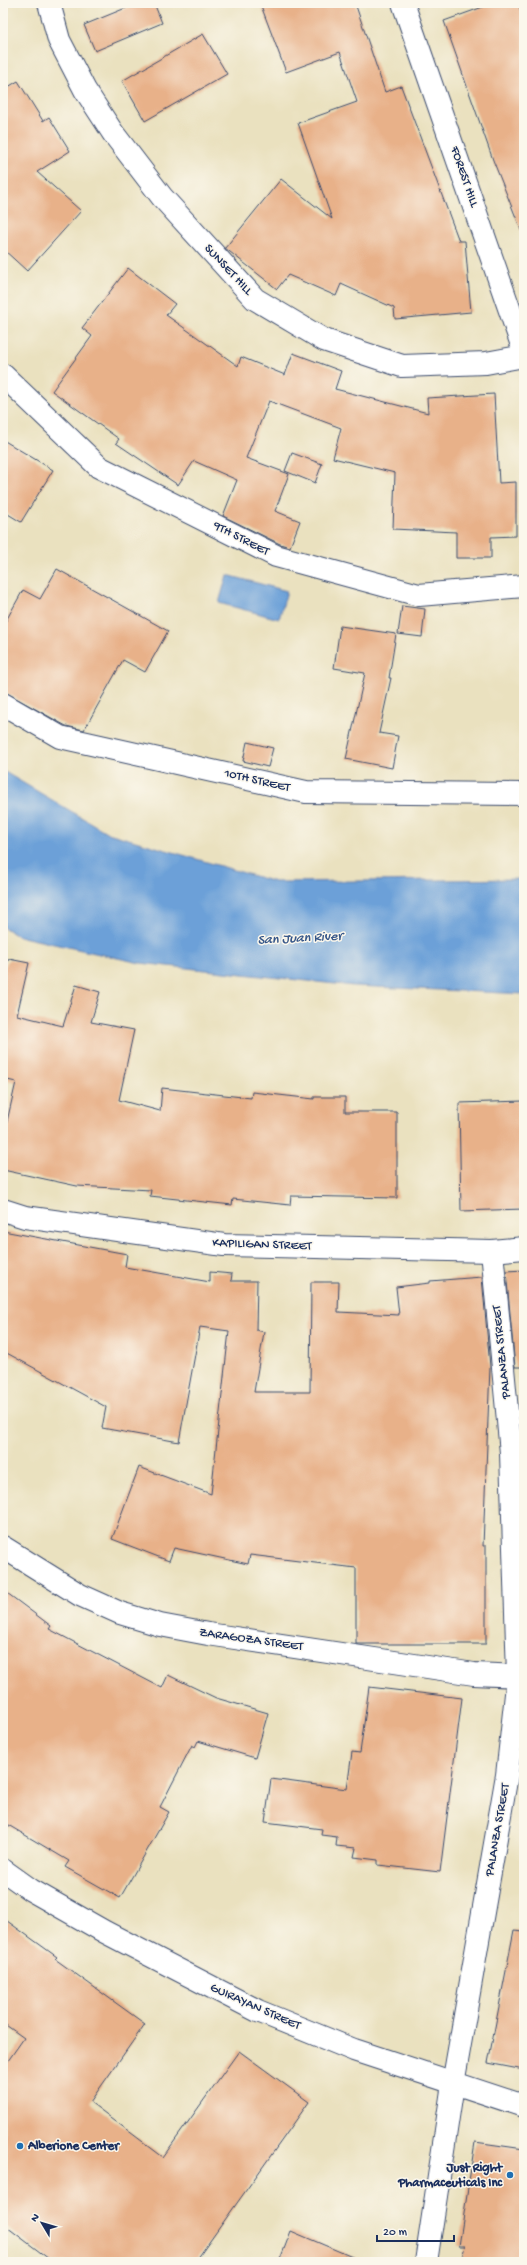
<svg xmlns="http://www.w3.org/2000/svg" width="527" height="2265" viewBox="0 0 527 2265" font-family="'Gochi Hand',sans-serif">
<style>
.water{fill:#6ca0d8;stroke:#44689b}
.building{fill:#e8b189}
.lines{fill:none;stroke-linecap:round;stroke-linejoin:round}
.street-casing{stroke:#3a4a6d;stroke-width:24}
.street{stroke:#fff;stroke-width:22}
.poi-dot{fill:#1f6fb2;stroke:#fbf7ec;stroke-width:1.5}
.labels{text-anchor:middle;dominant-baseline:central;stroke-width:3;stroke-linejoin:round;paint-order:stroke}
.street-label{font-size:13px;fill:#1b2f5e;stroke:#fbf7ec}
.poi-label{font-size:13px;font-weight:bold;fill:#1b2f5e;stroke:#fbf7ec;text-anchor:start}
.water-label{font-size:14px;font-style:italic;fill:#375789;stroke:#fbf7ec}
</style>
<rect width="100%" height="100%" fill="#fbf7ec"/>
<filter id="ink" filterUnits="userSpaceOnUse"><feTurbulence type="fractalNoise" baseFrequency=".025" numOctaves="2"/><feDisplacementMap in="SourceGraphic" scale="8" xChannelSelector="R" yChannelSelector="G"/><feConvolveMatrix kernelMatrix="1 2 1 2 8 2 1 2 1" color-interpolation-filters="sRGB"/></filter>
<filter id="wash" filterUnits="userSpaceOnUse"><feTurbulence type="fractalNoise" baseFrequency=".012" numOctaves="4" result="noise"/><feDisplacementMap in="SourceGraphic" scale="16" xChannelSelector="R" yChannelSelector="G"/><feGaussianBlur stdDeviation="0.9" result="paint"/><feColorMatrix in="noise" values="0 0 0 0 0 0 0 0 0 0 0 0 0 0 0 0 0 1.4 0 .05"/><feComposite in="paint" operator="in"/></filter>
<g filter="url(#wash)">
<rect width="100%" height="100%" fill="#eae1bf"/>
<!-- water -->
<g class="water">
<path d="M 227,575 L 287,591 L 279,619 L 219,603 Z"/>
<path d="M 3,771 L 108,833 L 275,882 L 524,879 L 524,994 L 354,986 L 140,963 L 18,936 L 3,927 Z"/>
</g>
<g id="blocks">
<!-- building -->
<g class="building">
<path d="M 138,3 L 154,3 L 162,23 L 95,51 L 84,25 Z"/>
<path d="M 260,3 L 355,3 L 385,92 L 401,86 L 459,241 L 465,241 L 471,312 L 395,319 L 394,308 L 341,284 L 336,296 L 288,275 L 277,289 L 225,248 L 281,179 L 332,219 L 298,123 L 357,102 L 340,52 L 286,72 Z"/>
<path d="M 494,3 L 518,3 L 524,21 L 523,235 L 493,160 L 444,21 Z"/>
<path d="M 203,34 L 227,74 L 145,121 L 122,81 Z"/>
<path d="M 18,81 L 43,121 L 49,117 L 70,151 L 37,172 L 81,211 L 27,271 L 3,249 L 3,90 Z"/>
<path d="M 128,268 L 175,304 L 166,315 L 238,366 L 241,357 L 285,375 L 293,353 L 341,371 L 335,389 L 428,413 L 427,398 L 494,394 L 499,483 L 516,482 L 516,536 L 491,537 L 491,558 L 456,558 L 456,532 L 393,529 L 395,473 L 333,458 L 341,428 L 269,401 L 246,458 L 289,474 L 275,511 L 300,521 L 290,547 L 280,544 L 223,516 L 237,480 L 194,461 L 178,485 L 116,443 L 119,439 L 52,391 L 92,336 L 82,328 Z"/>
<path d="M 3,440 L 53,470 L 21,522 L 3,511 Z"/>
<path d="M 292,453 L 322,464 L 315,483 L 285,471 Z"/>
<path d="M 57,569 L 168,631 L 145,672 L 123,660 L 84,730 L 66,726 L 3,691 L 3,626 L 23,590 L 40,599 Z"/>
<path d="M 402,606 L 425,609 L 422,637 L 398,634 Z"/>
<path d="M 340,626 L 396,634 L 389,678 L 391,678 L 379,733 L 398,736 L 392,768 L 346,759 L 365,673 L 334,668 Z"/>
<path d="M 247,742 L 273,748 L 268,767 L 243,761 Z"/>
<path d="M 9,959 L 29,963 L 17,1015 L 63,1026 L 76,985 L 100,992 L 91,1022 L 134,1030 L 119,1100 L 160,1111 L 162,1088 L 251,1098 L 252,1092 L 314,1099 L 314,1097 L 345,1097 L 345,1112 L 397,1112 L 397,1198 L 291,1196 L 290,1205 L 233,1199 L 232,1205 L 150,1196 L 151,1190 L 77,1186 L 3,1170 L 3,1139 L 16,1082 L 3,1079 L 3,970 Z"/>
<path d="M 524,1101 L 524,1209 L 461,1211 L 459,1103 Z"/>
<path d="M 3,1231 L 127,1254 L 125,1267 L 210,1282 L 210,1272 L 232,1274 L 231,1281 L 257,1281 L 256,1330 L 264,1332 L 254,1392 L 310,1392 L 311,1282 L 339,1282 L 338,1312 L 399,1315 L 396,1287 L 430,1283 L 430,1281 L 482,1277 L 490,1367 L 483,1546 L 486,1546 L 486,1644 L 356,1644 L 356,1568 L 250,1555 L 248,1564 L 174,1548 L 169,1561 L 112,1539 L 139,1467 L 211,1494 L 229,1331 L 200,1327 L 179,1442 L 102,1428 L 106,1407 L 3,1351 Z"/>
<path d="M 524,1270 L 524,1367 L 515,1367 L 506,1271 Z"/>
<path d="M 3,1590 L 51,1626 L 49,1629 L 162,1688 L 168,1675 L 216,1698 L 268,1713 L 255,1758 L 198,1741 L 195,1747 L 192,1745 L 160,1807 L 169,1812 L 120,1898 L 65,1867 L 69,1861 L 3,1822 Z"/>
<path d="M 369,1687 L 462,1698 L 440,1872 L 378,1865 L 378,1860 L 354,1857 L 356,1848 L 336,1846 L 337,1837 L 321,1835 L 322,1829 L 265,1822 L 271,1779 L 347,1789 L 352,1752 L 360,1753 Z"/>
<path d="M 3,1918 L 57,1957 L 55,1959 L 145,2024 L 90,2102 L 163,2157 L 239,2051 L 309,2102 L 195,2262 L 53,2262 L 3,2224 L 3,2068 L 24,2038 L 3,2023 Z"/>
<path d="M 514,1930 L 524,1931 L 524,2070 L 488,2063 Z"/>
<path d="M 475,2142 L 524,2149 L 524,2262 L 461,2262 L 465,2246 L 459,2246 Z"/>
<path d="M 291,2231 L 364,2262 L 279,2262 Z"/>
</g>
</g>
</g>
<g filter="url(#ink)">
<use href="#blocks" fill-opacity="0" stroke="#3a4a6d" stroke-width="1"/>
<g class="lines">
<!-- street casing -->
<g class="street-casing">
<g id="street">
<path d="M 49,3 L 59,40 L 85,90 L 113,133 L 162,197 L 255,299 L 324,340 L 402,366 L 486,363 L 524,356"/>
<path d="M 403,3 L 524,351"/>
<path d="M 3,375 L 99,467 L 276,556 L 419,595 L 524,586"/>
<path d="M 3,704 L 60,737 L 306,792 L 524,794"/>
<path d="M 3,1210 L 25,1217 L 224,1245 L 492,1251 L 524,1248"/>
<path d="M 3,1547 L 80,1595 L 120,1613 L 160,1625 L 208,1634 L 474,1674 L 518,1676"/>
<path d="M 3,1870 L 31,1890 L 105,1932 L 258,2011 L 354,2050 L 524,2106"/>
<path d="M 426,2262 L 453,2084 L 507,1775 L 518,1676 L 511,1453 L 492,1251"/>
</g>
</g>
<!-- street -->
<use href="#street" class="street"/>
</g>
</g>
<!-- markers -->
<g class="poi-dot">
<circle cx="20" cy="2146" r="4"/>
<circle cx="510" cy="2175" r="4"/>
</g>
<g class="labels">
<!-- street labels -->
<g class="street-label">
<text transform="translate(464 177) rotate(71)">FOREST HILL</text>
<text transform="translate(228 270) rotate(47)">SUNSET HILL</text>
<text transform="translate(241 539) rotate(27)">9TH STREET</text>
<text transform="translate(257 781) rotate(13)">10TH STREET</text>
<text transform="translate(262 1245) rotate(2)">KAPILIGAN STREET</text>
<text transform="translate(502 1352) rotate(-96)">PALANZA STREET</text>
<text transform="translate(251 1640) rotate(8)">ZARAGOZA STREET</text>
<text transform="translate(498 1830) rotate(-80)">PALANZA STREET</text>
<text transform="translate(255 2007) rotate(24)">GUIRAYAN STREET</text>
</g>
<!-- poi labels -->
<g class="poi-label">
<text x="28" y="2146">Alberione Center</text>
<text x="502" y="2168" text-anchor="end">Just Right<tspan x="502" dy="15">Pharmaceuticals Inc</tspan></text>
</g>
<!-- water labels -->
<g class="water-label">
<text transform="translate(300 939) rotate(-3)">San Juan River</text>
</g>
</g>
<!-- margin -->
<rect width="527" height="2265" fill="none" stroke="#fbf7ec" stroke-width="16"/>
<!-- north arrow -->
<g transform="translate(42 2223) rotate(308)" stroke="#fbf7ec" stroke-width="3" paint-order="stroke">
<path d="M0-3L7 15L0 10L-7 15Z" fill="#1b2f5e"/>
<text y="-6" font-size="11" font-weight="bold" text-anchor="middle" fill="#1b2f5e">N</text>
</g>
<!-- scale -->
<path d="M377 2235v6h77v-6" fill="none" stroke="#1b2f5e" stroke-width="2"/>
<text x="383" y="2235" font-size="12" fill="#1b2f5e" stroke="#fbf7ec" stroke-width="3" paint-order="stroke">20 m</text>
</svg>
